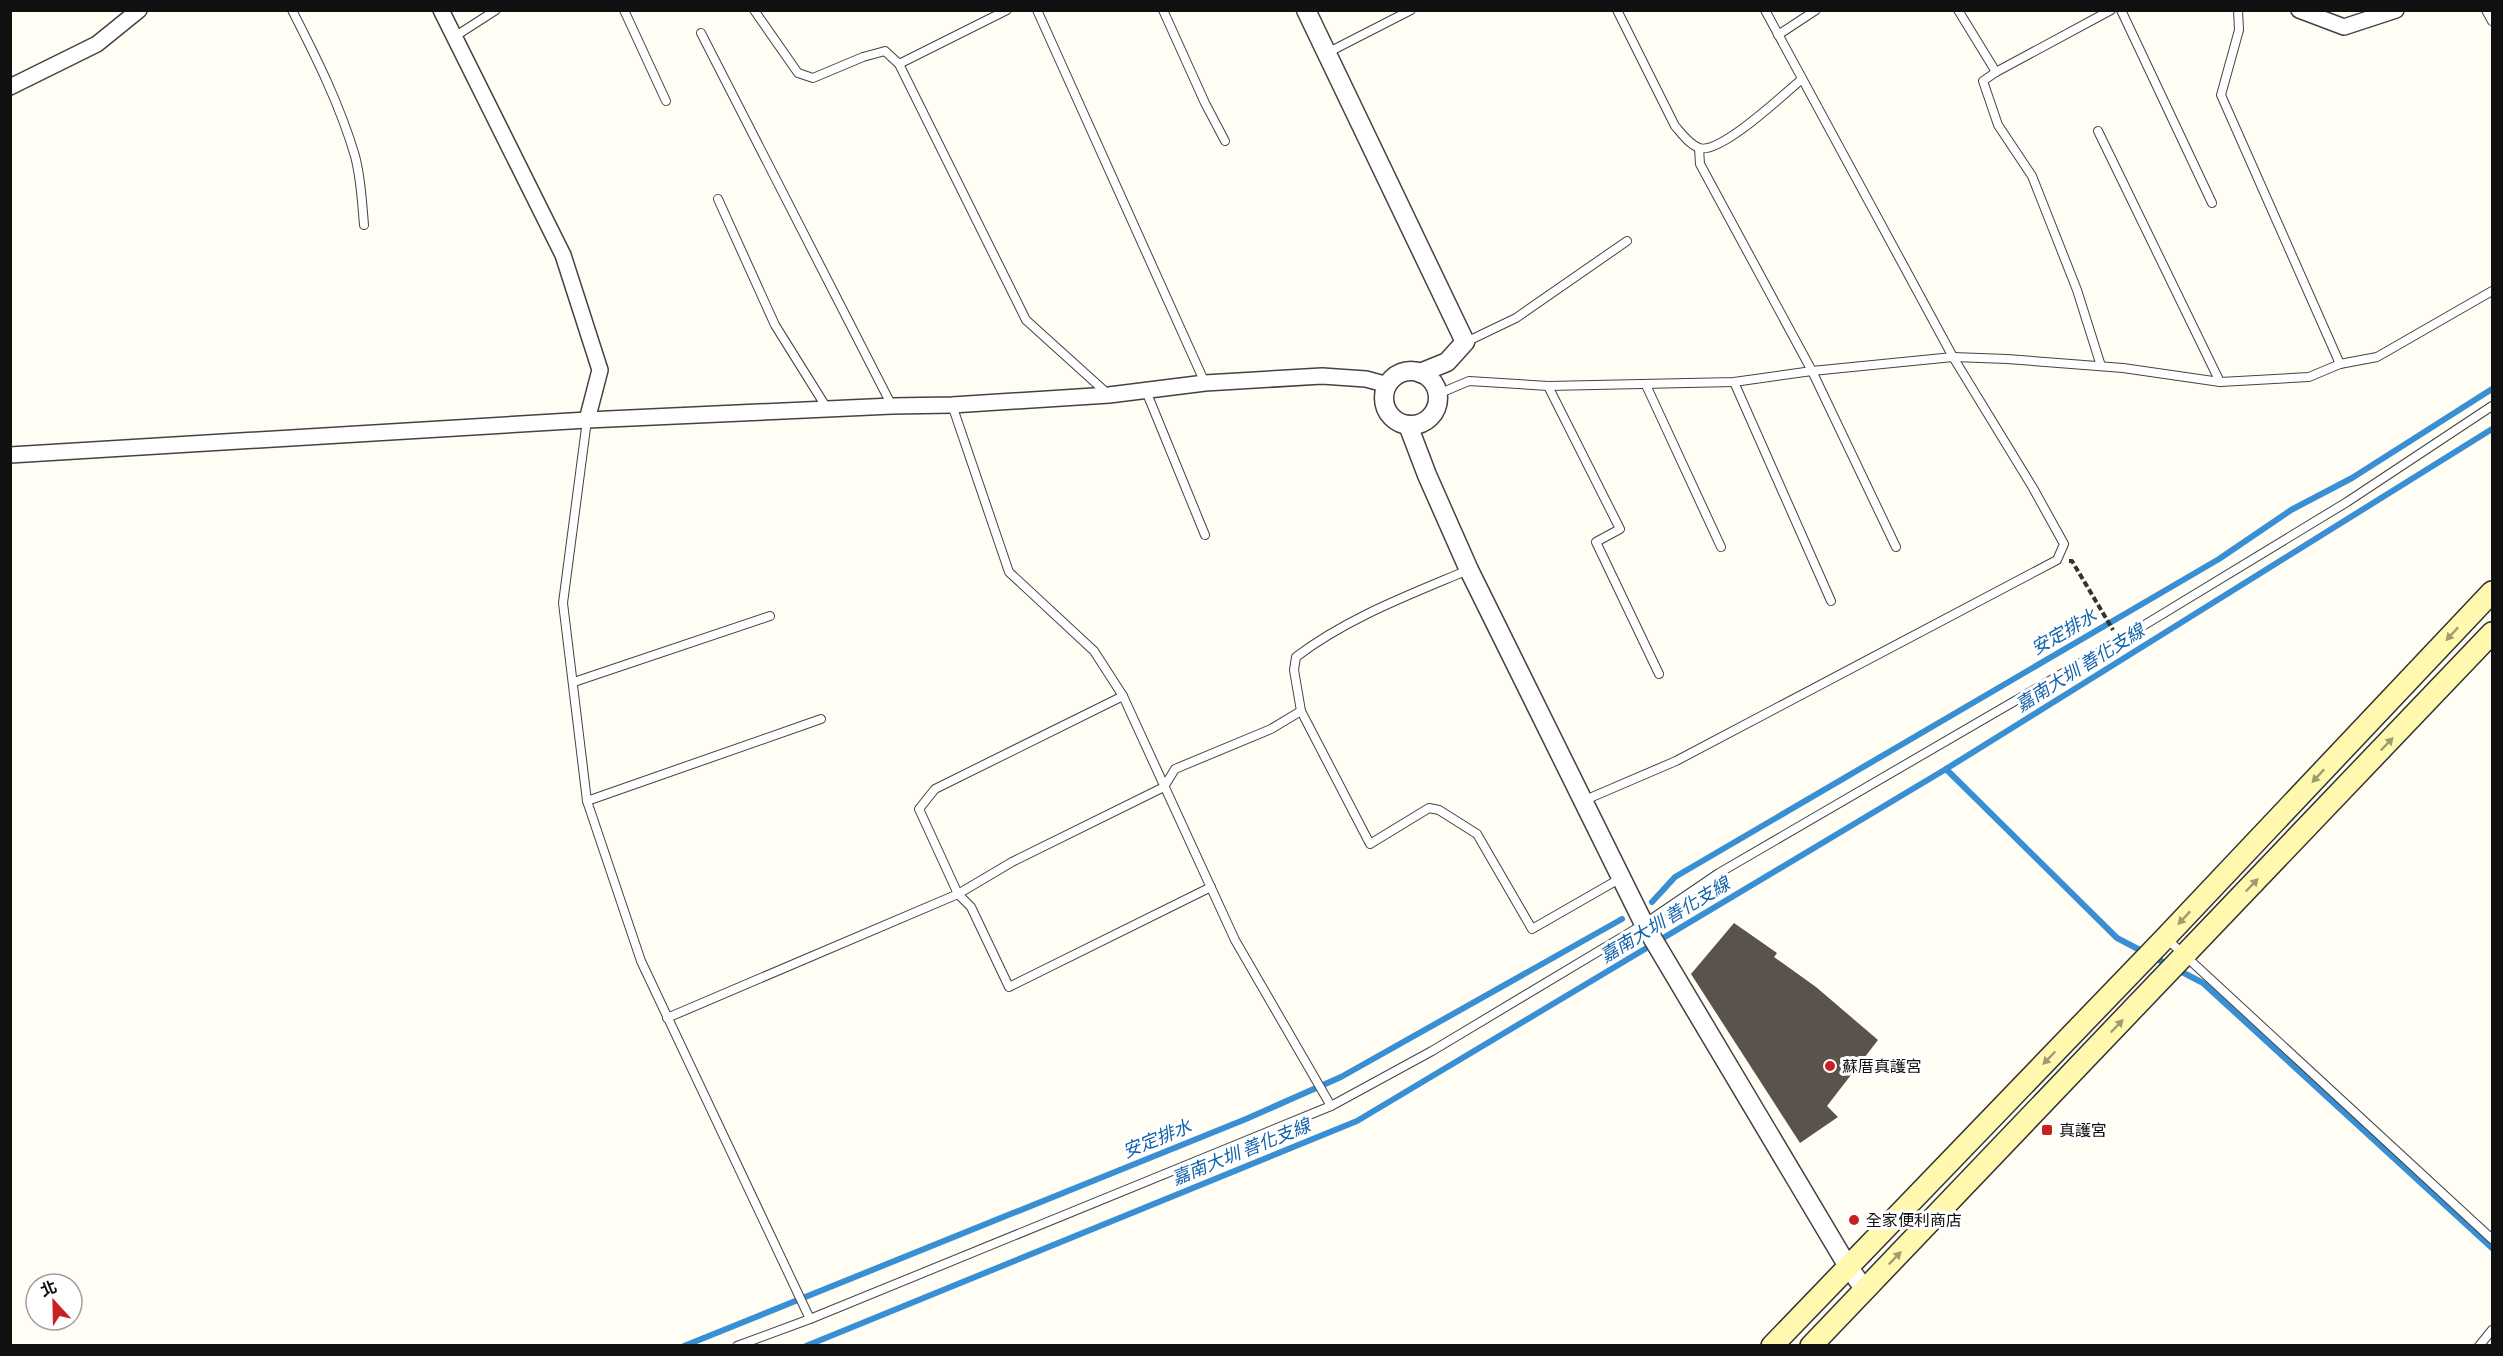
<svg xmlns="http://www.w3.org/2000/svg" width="2503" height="1356" viewBox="0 0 2503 1356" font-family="Bitter,'Noto Sans TC',serif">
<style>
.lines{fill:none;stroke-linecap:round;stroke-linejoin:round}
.stream{stroke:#388fd4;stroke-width:6}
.building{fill:#5a524c}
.service-casing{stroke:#434343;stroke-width:10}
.minor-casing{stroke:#434343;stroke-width:18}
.tertiary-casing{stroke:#434343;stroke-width:21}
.secondary-casing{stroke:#323232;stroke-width:24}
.path{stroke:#323232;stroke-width:4;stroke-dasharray:6 3;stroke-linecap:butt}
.service{stroke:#fff;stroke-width:8}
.minor{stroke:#fff;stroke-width:15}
.tertiary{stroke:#fff;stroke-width:18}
.secondary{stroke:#fff9af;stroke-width:21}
.oneway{fill:#9f9c6f}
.poi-dot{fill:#c92021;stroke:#fff;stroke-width:2}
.labels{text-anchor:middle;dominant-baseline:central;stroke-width:6;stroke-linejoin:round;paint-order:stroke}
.poi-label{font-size:16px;fill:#101010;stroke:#fff;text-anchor:start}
.water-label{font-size:18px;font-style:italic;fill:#1161aa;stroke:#fff}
</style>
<rect width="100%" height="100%" fill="#fffdf4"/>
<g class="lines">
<!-- stream -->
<g class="stream">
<path d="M 1946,769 L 2117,938 L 2203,983 L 2492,1248"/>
<path d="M 1652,902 L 1675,877 L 2219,559 L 2291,510 L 2352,478 L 2492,389"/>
<path d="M 684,1346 L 1246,1119 L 1341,1077 L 1622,919"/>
<path d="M 806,1346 L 1357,1121 L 1946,769 L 2492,429"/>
</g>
</g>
<!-- building -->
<path class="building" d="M 1734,923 L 1777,953 L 1774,957 L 1816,987 L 1878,1040 L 1827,1106 L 1838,1117 L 1800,1143 L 1691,974 Z"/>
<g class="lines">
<!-- service casing -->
<g class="service-casing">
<g id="service">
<path d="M 292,10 C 316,57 340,105 355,156 C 361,178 362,202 364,225"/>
<path d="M 624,10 L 666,101"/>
<path d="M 754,10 L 798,73 L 813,78 L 863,57 L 885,51 L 899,64 L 1026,320 L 1109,395"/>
<path d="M 1037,10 L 1205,383"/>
<path d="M 1163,10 L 1205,103 L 1225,141"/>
<path d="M 1617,10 L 1675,126 C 1682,134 1689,144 1699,148 C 1720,155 1784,94 1802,79"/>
<path d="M 1958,10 L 1996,72"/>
<path d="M 2121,10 L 2212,203"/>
<path d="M 2238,10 L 2239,30 L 2221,95 L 2340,364"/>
<path d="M 2486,10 L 2492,21"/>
<path d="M 701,33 L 892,406"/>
<path d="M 1778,35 L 1816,10"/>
<path d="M 454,37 L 496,10"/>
<path d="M 1327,53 L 1411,10"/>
<path d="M 899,64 L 1007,10"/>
<path d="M 2098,131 L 2220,382"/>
<path d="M 1699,148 L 1700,164 L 1812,371 L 1896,547"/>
<path d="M 718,199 L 775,325 L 828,410"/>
<path d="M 1466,342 L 1516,318 L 1627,241"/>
<path d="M 2101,366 L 2077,290 L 2032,176 L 1998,125 L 1983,81 L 1996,72 L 2111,10"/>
<path d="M 1734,382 L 1831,601"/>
<path d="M 1646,385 L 1721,547"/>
<path d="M 1548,386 L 1620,529 L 1596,542 L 1659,674"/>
<path d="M 1146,391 L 1205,535"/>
<path d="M 1438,394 L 1469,381 L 1548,386 L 1734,382 L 1812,371 L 1953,357 L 2007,359 L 2123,368 L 2220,382 L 2309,377 L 2340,364 L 2377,357 L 2492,291"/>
<path d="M 952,405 L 1009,572 L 1094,651 L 1123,696 L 1235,940 L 1331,1106"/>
<path d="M 587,420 L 563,603 L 587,801 L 641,961 L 810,1319"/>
<path d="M 574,682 L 770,616"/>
<path d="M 1123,696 L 935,789 L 919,809 L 958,894 L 971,907 L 1009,987 L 1211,887"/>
<path d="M 1301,711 L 1370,844 L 1429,808 L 1439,810 L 1477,834 L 1532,929 L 1621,878"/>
<path d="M 1585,800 L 1676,761 L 2057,560 L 2064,544 L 2033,488 L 1953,357 L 1765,10"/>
<path d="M 587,801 L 821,719"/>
<path d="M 2167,939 L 2492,1239"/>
<path d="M 667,1018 L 958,894 L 1012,862 L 1164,787 L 1175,769 L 1271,729 L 1301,711 L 1294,670 L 1296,657 C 1347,618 1409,595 1468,570"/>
<path d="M 737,1346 L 810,1319 L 1331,1106 L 1432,1051 L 1644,924 L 1719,873 L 2118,641 L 2347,502 L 2492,406"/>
<path d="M 2479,1346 L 2492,1330"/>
</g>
</g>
<!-- minor casing -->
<g class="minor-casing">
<g id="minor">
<path d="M 441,10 L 563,255 L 600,370 L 587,420"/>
<path d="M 2299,10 L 2344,27 L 2396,10"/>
<path d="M 10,87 L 97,44 L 139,10"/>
<path d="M 10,455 L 587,420 L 892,406 L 952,405 L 1109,395 L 1205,383 L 1322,376 L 1366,379 L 1388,385"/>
</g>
</g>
<!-- tertiary casing -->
<g class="tertiary-casing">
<g id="tertiary">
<path d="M 1306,10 L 1465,342 L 1447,362 L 1420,373"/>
<circle cx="1411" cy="398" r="27"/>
<path d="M 1408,425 L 1427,475 L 1469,570 L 1644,924 L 1847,1265 L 1865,1290"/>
</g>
</g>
<!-- secondary casing -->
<g class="secondary-casing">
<g id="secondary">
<path d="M 1772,1346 L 2166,937 L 2492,592"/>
<path d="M 1811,1346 L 2492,633"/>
</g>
</g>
<!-- path -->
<path class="path" d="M 2069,561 L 2072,561 L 2113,630"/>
<!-- service -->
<use href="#service" class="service"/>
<!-- minor -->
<use href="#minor" class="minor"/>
<!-- tertiary -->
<use href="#tertiary" class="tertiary"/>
<!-- secondary -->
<use href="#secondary" class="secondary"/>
</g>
<!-- one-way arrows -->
<defs><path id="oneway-solid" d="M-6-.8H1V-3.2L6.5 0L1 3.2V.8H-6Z" transform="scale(1.5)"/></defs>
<g class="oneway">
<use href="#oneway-solid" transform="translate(2452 634) rotate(133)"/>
<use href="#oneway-solid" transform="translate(2387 744) rotate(-46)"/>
<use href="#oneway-solid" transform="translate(2318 776) rotate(133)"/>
<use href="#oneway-solid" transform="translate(2252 885) rotate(-46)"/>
<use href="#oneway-solid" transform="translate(2184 918) rotate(133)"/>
<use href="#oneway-solid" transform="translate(2117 1026) rotate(-46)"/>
<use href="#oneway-solid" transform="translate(2049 1058) rotate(134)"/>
<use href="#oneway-solid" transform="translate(1895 1258) rotate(-46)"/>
</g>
<!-- markers -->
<g class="poi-dot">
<circle cx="1830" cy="1066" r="6"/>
<rect x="2041" y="1124" width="12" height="12" rx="3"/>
<circle cx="1854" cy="1220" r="6"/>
</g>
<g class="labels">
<!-- poi labels -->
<g class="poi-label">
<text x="1842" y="1066">蘇厝真護宮</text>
<text x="2059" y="1130">真護宮</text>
<text x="1866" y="1220">全家便利商店</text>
</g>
<!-- water labels -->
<g class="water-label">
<text transform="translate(2064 632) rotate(-30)">安定排水</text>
<text transform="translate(2080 668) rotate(-32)">嘉南大圳 善化支線</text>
<text transform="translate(1665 920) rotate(-31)">嘉南大圳 善化支線</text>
<text transform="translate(1157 1139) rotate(-22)">安定排水</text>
<text transform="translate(1241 1152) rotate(-22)">嘉南大圳 善化支線</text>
</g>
</g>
<!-- border -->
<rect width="2503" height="1356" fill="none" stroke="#101010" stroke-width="24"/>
<!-- north arrow -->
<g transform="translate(54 1302) rotate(338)"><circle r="28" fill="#ffffff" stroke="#9f9f9f" stroke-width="1.5"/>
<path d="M0-4.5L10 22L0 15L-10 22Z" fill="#c92021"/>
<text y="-9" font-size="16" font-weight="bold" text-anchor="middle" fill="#101010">北</text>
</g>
</svg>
